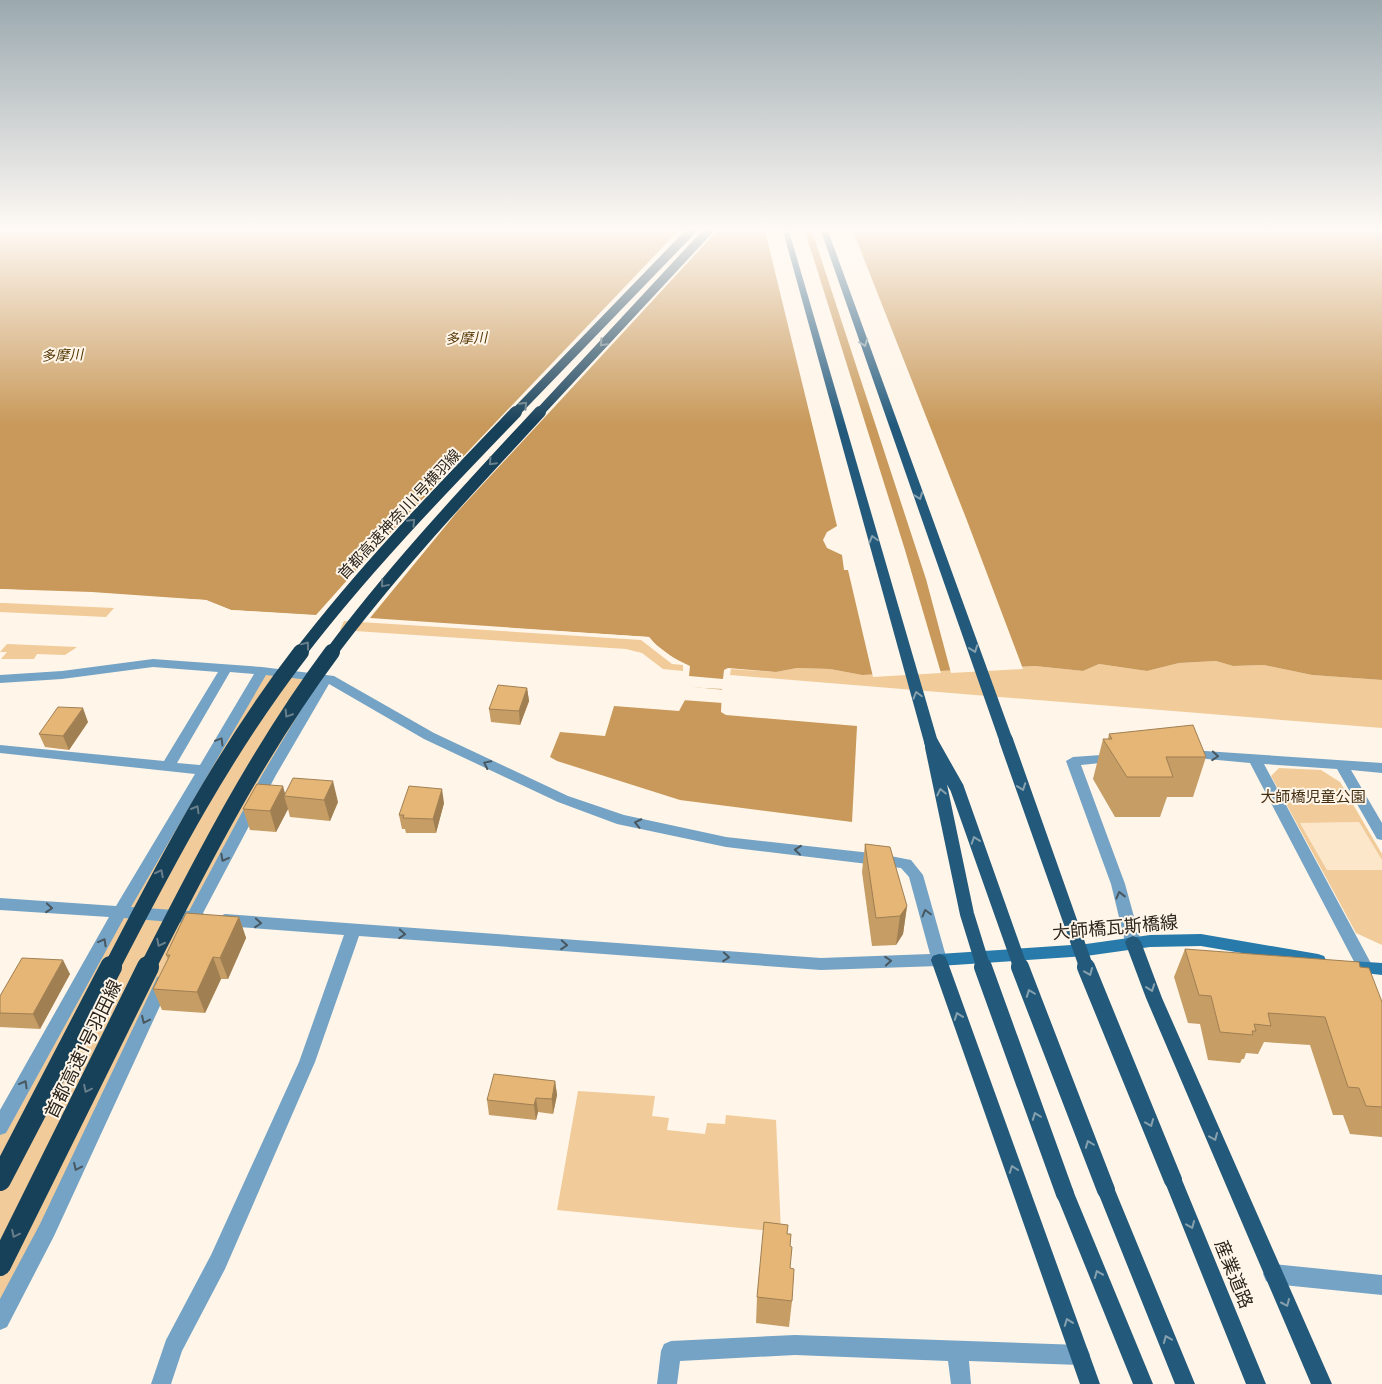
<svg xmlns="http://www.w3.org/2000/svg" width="1382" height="1384" viewBox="0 0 1382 1384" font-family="'Public Sans','Noto Sans JP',sans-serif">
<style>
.built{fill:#fde7cb}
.green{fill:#f1cb99}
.water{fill:#c8995a}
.pier{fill:#fff5e8}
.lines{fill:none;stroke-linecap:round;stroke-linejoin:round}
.street{fill:#74a3c5;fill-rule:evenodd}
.secondary{fill:#287aaa;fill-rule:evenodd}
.primary{fill:#235a7c;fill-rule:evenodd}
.primary-bridge-far1{stroke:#235a7c;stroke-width:14}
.primary-bridge{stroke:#235a7c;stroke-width:18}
.highway-bridge-far3{stroke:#174059;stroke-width:9}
.highway-bridge-far2{stroke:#174059;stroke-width:12}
.highway-bridge-far1{stroke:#174059;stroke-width:16}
.highway-bridge{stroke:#174059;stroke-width:22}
.wall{fill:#c59d65}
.shaded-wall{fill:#a07f53}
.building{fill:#e5b676;stroke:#a07f53}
.oneway{stroke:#687f8b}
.oneway2{stroke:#86a0ad}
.oneway3{stroke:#485760}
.labels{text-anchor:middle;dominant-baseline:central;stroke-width:4;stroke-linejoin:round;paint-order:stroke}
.far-water-label{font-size:14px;font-style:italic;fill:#533400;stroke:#fff5e8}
.street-label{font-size:15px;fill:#2a241c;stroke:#fff5e8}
.park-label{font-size:15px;fill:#432f13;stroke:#fff5e8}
.near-street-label{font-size:18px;fill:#2a241c;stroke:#fff5e8}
</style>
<rect width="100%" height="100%" fill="#fff5e8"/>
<!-- built -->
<path class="built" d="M 1359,822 L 1382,860 L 1382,870 L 1327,870 L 1300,823 Z"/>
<!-- green -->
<g class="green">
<path d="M 0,603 L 4,603 L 114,608 L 106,617 L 0,612 Z"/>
<path d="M 344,621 L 641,640 L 672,664 L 683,665 L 683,671 L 663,669 L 642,653 L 626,649 L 340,630 Z"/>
<path d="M 7,644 L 77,647 L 65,655 L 37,654 L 34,659 L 1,659 L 7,652 L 0,652 Z"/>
<path d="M 1216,661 L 1233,666 L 1264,665 L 1312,675 L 1382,680 L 1382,728 L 730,675 L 731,669 L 776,672 L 797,668 L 830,669 L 862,675 L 1035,666 L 1083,671 L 1099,664 L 1147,671 L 1179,663 Z"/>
<path d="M 262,671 L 326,679 L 269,775 L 0,1320 L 0,1127 Z"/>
<path d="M 1279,768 L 1321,770 L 1340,782 L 1382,854 L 1382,860 L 1359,822 L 1300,823 L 1327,870 L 1382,870 L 1382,945 L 1356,933 L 1271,776 Z"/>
<path d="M 578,1091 L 655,1096 L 652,1116 L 669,1118 L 667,1130 L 705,1134 L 707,1123 L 725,1124 L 726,1115 L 776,1120 L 781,1232 L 557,1210 Z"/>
</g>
<!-- water -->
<g class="water">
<path d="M 1382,231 L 1382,680 L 1312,675 L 1264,665 L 1233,666 L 1216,661 L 1179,663 L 1147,671 L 1099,664 L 1083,671 L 1035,666 L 862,675 L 830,669 L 797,668 L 776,672 L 728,668 L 724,670 L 723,679 L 689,676 L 690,666 C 675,659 660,651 649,637 L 231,610 L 206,600 L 0,589 L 0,232 Z"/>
<path d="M 685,687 L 722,689 L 721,712 L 726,715 L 857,726 L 852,822 L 680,800 L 557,761 L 550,757 L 560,732 L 605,736 L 614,706 L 679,711 L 685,700 Z"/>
</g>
<!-- pier -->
<g class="pier">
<path d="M 678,231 L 717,231 L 457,512 L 370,618 L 649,637 L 655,644 L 680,663 L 676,663 L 653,646 L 648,639 L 231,612 L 205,602 L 0,592 L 0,589 L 92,592 L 206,600 L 231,610 L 316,615 L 375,549 Z"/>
<path d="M 765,231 L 805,231 L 905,550 L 941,673 L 873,677 L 848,570 L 844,570 L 842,555 L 827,548 L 823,540 L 827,532 L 837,526 Z"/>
<path d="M 812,231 L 853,231 L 966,518 L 1023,669 L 951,673 L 926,579 Z"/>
<path d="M 683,686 L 725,690 L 723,703 L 682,700 Z"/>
</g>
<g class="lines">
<!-- street -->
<g class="street">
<path d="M 153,659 L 262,667 L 334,676 L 434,733 L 568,796 L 624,815 L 726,837 L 880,854 L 911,860 L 923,875 L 947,960 L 945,964 L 939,966 L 821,970 L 359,936 L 315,1062 L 225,1269 L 182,1351 L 171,1384 L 151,1384 L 166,1340 L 211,1255 L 299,1062 L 344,935 L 225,926 L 220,924 L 217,920 L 220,916 L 225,914 L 821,958 L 930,954 L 909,877 L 901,868 L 726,847 L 617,824 L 558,802 L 424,739 L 329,684 L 276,775 L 203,913 L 208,918 L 205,922 L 197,924 L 195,927 L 190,929 L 185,927 L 183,923 L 124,918 L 6,1133 L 0,1135 L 0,1110 L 109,917 L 0,910 L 0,898 L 116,906 L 195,774 L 0,753 L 0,745 L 164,761 L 218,672 L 153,667 L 62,679 L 0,683 L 0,675 L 62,671 ZM 230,672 L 254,674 L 200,765 L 177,763 ZM 266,675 L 318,681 L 262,775 L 189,911 L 131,907 Z"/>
<path d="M 1190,750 L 1382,763 L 1382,773 L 1351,770 L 1382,823 L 1382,840 L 1377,839 L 1337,769 L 1264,764 L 1374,969 L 1372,973 L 1366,975 L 1360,973 L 1250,763 L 1185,757 L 1183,754 L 1185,751 Z"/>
<path d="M 1115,754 L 1120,755 L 1122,758 L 1120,761 L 1081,765 L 1125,884 L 1141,942 L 1138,946 L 1133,948 L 1128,946 L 1125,942 L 1111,884 L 1066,761 L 1073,757 Z"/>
<path d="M 163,976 L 169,977 L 171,982 L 54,1236 L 7,1327 L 0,1330 L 0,1299 L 40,1224 L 155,982 L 157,977 Z"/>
<path d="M 1273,1264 L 1382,1275 L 1382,1295 L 1273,1284 L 1266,1281 L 1263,1274 L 1266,1267 Z"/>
<path d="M 795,1335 L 1080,1345 L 1087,1348 L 1090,1355 L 1087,1362 L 1080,1365 L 969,1361 L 971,1384 L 951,1384 L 948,1361 L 795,1355 L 680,1361 L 677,1384 L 657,1384 L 661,1351 L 664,1344 L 671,1341 Z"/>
</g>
<!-- secondary -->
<g class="secondary">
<path d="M 1201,934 L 1318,954 L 1324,956 L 1326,960 L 1324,964 L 1318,966 L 1201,946 L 1150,947 L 1086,956 L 939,966 L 933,964 L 931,960 L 933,956 L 939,954 L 1086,944 L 1150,935 Z"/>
<path d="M 1352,961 L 1382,963 L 1382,975 L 1346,971 L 1344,967 L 1346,963 Z"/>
</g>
<!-- primary -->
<g class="primary">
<path d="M 783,231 L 789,231 L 938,742 L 936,745 L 931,746 L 924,742 Z"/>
<path d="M 821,231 L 828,231 L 1013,740 L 1011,743 L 1001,743 L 999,740 Z"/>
<path d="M 1133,936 L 1138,938 L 1141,942 L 1162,998 L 1332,1384 L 1311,1384 L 1146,998 L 1125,942 L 1128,938 Z"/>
<path d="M 939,954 L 945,956 L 947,960 L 1100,1384 L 1080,1384 L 931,960 L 933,956 Z"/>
<path d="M 1173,1171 L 1180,1174 L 1182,1180 L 1266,1384 L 1246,1384 L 1164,1180 L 1166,1174 Z"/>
<path d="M 1106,1181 L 1113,1184 L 1115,1190 L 1195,1384 L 1175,1384 L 1097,1190 L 1099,1184 Z"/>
<path d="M 1065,1185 L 1072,1188 L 1153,1384 L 1133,1384 L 1056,1194 L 1058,1188 Z"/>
</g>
<!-- primary-bridge-far1 -->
<g class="primary-bridge-far1">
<path d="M 1006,740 L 1087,969"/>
<path d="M 931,742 L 957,788 L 1021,969"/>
<path d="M 932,747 L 967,914 L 984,969"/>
</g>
<!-- primary-bridge -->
<g class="primary-bridge">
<path d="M 983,967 L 1065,1194"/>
<path d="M 1020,967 L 1106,1190"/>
<path d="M 1086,967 L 1173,1180"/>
</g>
<!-- highway-bridge-far3 -->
<g class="highway-bridge-far3">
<path d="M 515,413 L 691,231"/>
<path d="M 539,413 L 708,231"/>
</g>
<!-- highway-bridge-far2 -->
<g class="highway-bridge-far2">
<path d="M 300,653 C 366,567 441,490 516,412"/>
<path d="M 331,653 C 395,567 468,490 540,412"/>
</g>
<!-- highway-bridge-far1 -->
<g class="highway-bridge-far1">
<path d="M 111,969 C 168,859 225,750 301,652"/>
<path d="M 147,969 C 203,859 259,750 332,652"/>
</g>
<!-- highway-bridge -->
<g class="highway-bridge">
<path d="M 0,1180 L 111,967"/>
<path d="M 0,1265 L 148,967"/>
</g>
</g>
<!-- wall -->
<g class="wall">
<path d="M 527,688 L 529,701 L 520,725 L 491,722 L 489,709 Z"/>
<path d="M 88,722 L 69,750 L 45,747 L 39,734 Z"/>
<path d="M 1109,734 L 1206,757 L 1193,797 L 1167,797 L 1160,817 L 1115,817 L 1093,779 L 1103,739 L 1108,739 Z"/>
<path d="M 286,794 L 338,802 L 330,821 L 290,817 L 288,809 L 276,832 L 250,830 L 243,809 Z"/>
<path d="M 444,803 L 436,833 L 406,833 L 405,829 L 402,829 L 399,815 Z"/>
<path d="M 865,844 L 907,906 L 903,934 L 896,945 L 872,946 L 862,872 Z"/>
<path d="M 239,917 L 246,938 L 228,979 L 221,979 L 205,1013 L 162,1010 L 153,989 L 168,960 L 166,955 Z"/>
<path d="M 1185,949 L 1360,967 L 1382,1002 L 1382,1137 L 1350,1134 L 1343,1115 L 1333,1115 L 1310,1045 L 1264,1042 L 1258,1054 L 1246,1053 L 1244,1059 L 1242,1059 L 1240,1063 L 1208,1060 L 1200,1024 L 1188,1023 L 1174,977 Z"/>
<path d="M 70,974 L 40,1029 L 0,1027 L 0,996 Z"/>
<path d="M 555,1081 L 557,1095 L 553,1114 L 538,1112 L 536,1120 L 489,1115 L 487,1100 Z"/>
<path d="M 787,1234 L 790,1246 L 790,1268 L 792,1301 L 789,1327 L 756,1323 L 757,1297 Z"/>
</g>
<!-- shaded-wall -->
<g class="shaded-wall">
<path d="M 527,688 L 529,701 L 520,725 L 519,711 Z"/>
<path d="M 83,708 L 88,722 L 69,750 L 63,736 Z"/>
<path d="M 333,781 L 338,802 L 330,821 L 324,800 Z"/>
<path d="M 283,786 L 286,797 L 284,796 L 288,809 L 276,832 L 270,811 Z"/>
<path d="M 442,789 L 444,803 L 436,833 L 433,819 Z"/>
<path d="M 907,906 L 903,934 L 896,945 L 900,916 Z"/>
<path d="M 239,917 L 246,938 L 228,979 L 220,958 Z"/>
<path d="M 213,957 L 221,979 L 205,1013 L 197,992 Z"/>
<path d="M 63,960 L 70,974 L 40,1029 L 33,1014 Z"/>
<path d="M 555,1081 L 557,1095 L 553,1114 L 552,1099 Z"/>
<path d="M 536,1098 L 538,1112 L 536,1120 L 534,1105 Z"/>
</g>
<!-- building -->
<g class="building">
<path d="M 498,685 L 527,688 L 519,711 L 489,709 Z"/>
<path d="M 58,707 L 83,708 L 63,736 L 39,734 Z"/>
<path d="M 1193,725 L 1206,757 L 1166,757 L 1173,777 L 1127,777 L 1103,739 L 1112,739 L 1109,734 Z"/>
<path d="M 293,778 L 333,781 L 324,800 L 284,796 Z"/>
<path d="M 257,784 L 283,786 L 270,811 L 243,809 Z"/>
<path d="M 409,786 L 442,789 L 433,819 L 403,818 L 404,815 L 399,815 Z"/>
<path d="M 865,844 L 890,847 L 907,906 L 900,916 L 876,918 Z"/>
<path d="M 186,913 L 239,917 L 220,958 L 213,957 L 197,992 L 153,989 L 170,955 L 166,955 Z"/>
<path d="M 1185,949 L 1359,962 L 1360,967 L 1369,968 L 1382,1002 L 1382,1107 L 1366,1106 L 1359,1088 L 1348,1087 L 1325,1017 L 1268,1013 L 1271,1026 L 1254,1024 L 1256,1031 L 1252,1031 L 1253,1035 L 1220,1032 L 1211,996 L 1199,995 Z"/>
<path d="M 22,958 L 63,960 L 33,1014 L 0,1013 L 0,996 Z"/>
<path d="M 494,1074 L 555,1081 L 552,1099 L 536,1098 L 534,1105 L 487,1100 Z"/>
<path d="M 764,1222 L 788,1225 L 787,1234 L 791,1234 L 790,1246 L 792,1247 L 790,1268 L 794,1269 L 792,1301 L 757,1297 Z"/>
</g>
<!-- one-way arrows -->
<defs><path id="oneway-chevron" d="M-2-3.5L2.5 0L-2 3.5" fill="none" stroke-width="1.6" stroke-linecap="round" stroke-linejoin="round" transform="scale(1.25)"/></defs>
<g class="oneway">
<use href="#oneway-chevron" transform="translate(603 343) rotate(133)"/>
<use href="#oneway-chevron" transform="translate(524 405) rotate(-46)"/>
<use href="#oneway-chevron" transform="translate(492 462) rotate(133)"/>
<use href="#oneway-chevron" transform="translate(412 522) rotate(-46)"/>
<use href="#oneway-chevron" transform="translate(384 584) rotate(130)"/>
<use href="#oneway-chevron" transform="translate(306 645) rotate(-53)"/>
<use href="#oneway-chevron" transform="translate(288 714) rotate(122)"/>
<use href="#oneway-chevron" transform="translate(196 809) rotate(-60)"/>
<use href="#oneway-chevron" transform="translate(160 873) rotate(-63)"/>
<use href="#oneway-chevron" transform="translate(160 943) rotate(117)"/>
<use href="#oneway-chevron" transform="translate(87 1089) rotate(116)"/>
<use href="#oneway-chevron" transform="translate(15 1234) rotate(116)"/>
</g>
<g class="oneway2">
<use href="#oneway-chevron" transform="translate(864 343) rotate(70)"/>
<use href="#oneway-chevron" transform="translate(919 496) rotate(70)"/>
<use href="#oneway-chevron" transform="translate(873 539) rotate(-106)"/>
<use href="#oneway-chevron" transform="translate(974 649) rotate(70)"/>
<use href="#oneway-chevron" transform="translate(917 695) rotate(-106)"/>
<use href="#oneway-chevron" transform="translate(1022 787) rotate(70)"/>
<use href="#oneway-chevron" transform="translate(941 792) rotate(-102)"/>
<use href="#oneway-chevron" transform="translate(975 840) rotate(-109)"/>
<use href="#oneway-chevron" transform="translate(1089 972) rotate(68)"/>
<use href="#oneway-chevron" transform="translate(1151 988) rotate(70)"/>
<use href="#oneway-chevron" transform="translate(1030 993) rotate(-111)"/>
<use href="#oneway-chevron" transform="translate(958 1016) rotate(-110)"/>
<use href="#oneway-chevron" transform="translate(1036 1116) rotate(-111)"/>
<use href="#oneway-chevron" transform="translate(1150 1123) rotate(68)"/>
<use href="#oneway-chevron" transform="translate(1214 1137) rotate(67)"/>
<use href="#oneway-chevron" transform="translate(1089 1144) rotate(-111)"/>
<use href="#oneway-chevron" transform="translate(1013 1169) rotate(-110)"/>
<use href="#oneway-chevron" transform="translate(1191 1225) rotate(68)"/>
<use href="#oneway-chevron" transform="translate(1098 1274) rotate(-112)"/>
<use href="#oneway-chevron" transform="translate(1286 1303) rotate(66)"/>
<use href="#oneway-chevron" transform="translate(1068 1322) rotate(-110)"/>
<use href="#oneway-chevron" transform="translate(1167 1339) rotate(-112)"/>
</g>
<g class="oneway3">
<use href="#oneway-chevron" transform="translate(220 741) rotate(-59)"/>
<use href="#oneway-chevron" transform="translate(1215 756) rotate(4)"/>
<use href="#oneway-chevron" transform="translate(487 764) rotate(-154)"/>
<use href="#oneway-chevron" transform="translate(638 823) rotate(-168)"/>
<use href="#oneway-chevron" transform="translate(798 850) rotate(-174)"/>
<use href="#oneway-chevron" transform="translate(224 858) rotate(118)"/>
<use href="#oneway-chevron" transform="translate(1120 895) rotate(-104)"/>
<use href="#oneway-chevron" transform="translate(49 908) rotate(5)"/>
<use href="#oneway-chevron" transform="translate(926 913) rotate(-105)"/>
<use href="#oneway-chevron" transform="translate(258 923) rotate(5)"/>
<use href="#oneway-chevron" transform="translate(402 934) rotate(4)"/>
<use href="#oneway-chevron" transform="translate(103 942) rotate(-61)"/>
<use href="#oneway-chevron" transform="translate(564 945) rotate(4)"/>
<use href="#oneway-chevron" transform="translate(726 957) rotate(4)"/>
<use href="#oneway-chevron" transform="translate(888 961) rotate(-4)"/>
<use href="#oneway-chevron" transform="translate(145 1020) rotate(115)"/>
<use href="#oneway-chevron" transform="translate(24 1084) rotate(-61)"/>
<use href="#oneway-chevron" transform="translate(77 1167) rotate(115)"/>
</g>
<!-- sky -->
<linearGradient id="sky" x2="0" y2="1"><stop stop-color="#9ba9af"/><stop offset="0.54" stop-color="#fffaf5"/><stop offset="1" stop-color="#fffaf5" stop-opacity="0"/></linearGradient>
<rect width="1382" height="425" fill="url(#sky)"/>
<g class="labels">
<!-- far-water labels -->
<g class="far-water-label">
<text transform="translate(466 338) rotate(-2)">多摩川</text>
<text transform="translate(62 355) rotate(-2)">多摩川</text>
</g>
<!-- street labels -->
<g class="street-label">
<text transform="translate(399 514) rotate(-47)">首都高速神奈川1号横羽線</text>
</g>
<!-- park labels -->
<g class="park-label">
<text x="1313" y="796">大師橋児童公園</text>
</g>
<!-- near-street labels -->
<g class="near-street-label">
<text transform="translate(1115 927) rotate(-5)">大師橋瓦斯橋線</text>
<text transform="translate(83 1049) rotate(-64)">首都高速1号羽田線</text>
<text transform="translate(1234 1274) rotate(68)">産業道路</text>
</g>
</g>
</svg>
